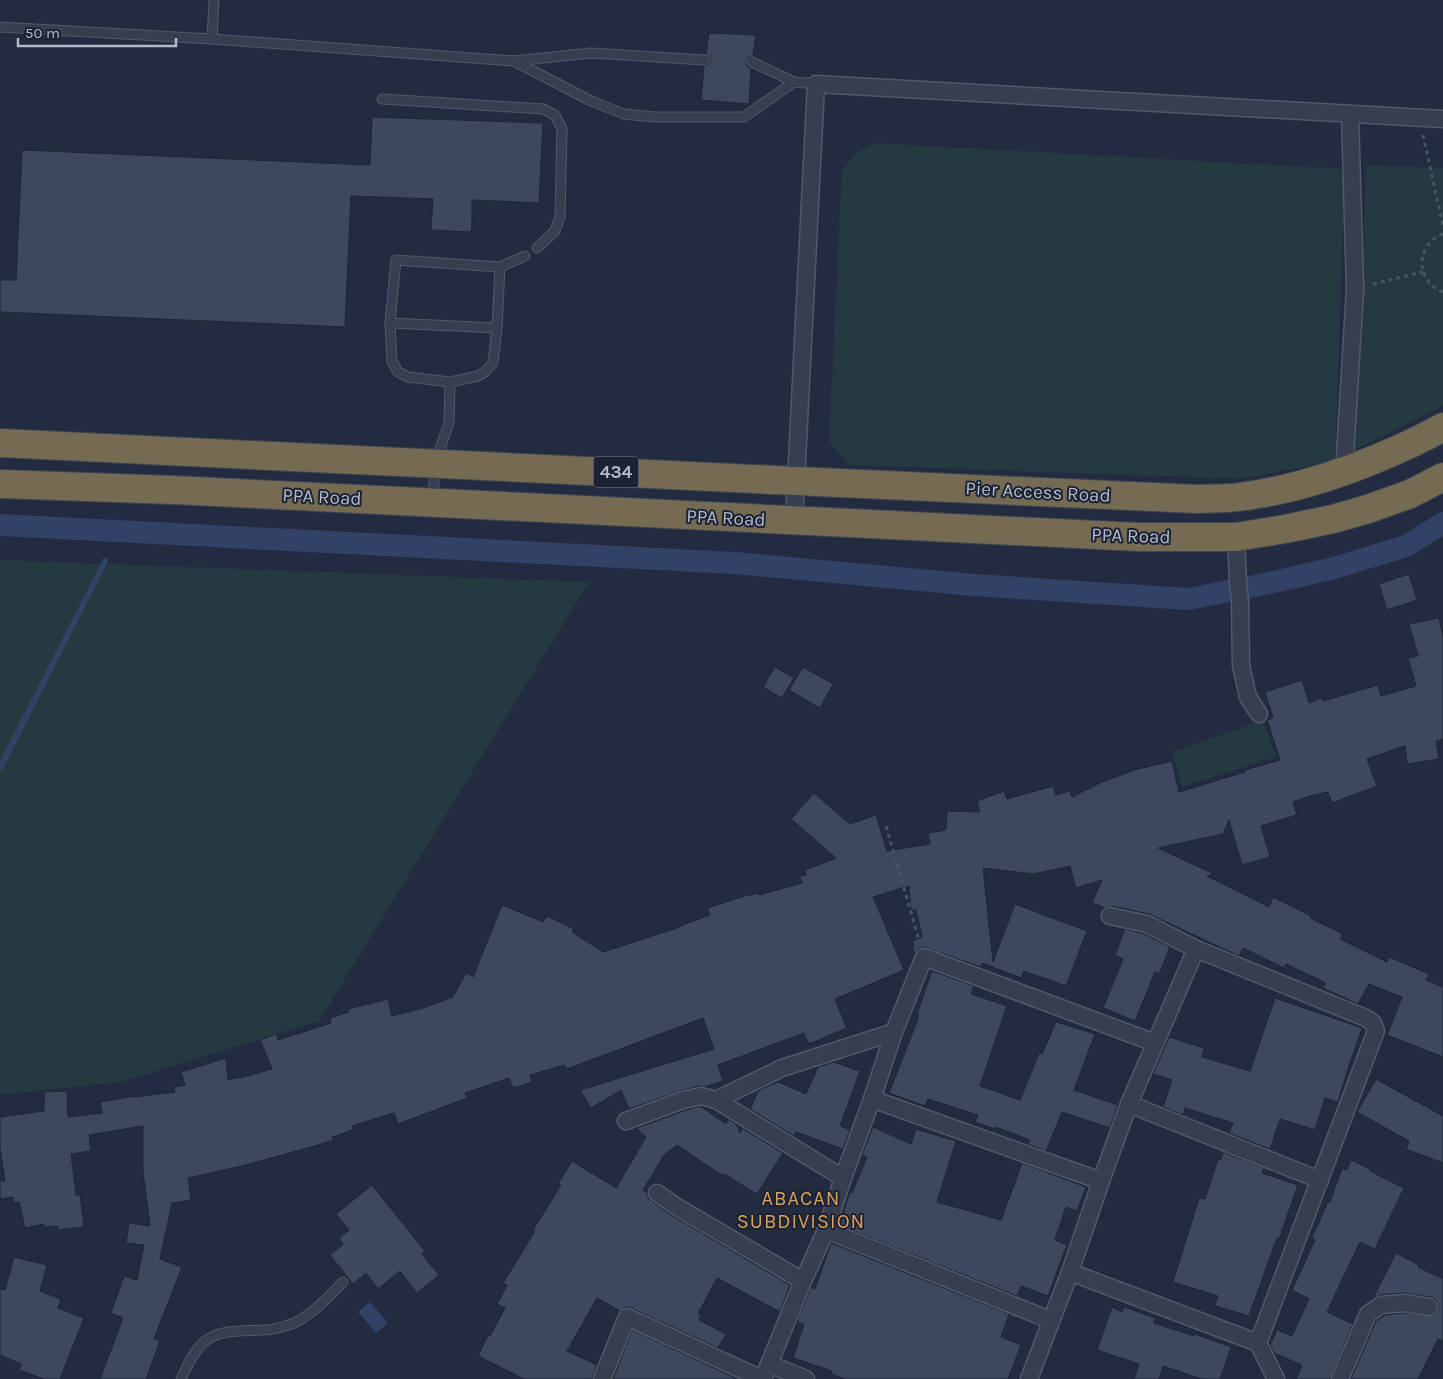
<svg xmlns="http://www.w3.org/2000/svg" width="1443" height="1379" viewBox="0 0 1443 1379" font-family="Karla,sans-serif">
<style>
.green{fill:#243a40}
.water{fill:#324266}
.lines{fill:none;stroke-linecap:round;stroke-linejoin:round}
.stream{stroke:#324266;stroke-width:6}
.canal{stroke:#324266;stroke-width:22}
.building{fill:#3d485f;stroke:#1d2536}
.lane-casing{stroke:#51596a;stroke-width:11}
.street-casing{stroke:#51596a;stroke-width:19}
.highway-casing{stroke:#3e4657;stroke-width:30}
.path{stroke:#42575d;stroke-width:3;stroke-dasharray:4 4;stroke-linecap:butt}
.lane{stroke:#363e4f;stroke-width:9}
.street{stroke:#363e4f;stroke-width:16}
.highway{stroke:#756b52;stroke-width:28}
.labels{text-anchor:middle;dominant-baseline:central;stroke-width:4;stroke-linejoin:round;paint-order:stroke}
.shield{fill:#1b2334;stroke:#858c9d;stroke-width:1}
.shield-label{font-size:18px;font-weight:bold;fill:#b2b9ca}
.street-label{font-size:19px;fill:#b2b9ca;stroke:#1b2334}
.neighbourhood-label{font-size:20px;letter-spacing:1px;fill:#dda05a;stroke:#1b2334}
</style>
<rect width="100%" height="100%" fill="#222b3f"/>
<!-- green -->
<g class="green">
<path d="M 874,143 L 1345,169 L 1335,461 L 1240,479 L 849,465 L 829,441 L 842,171 L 855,154 Z"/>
<path d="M 1366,165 L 1443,168 L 1443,406 L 1355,450 Z"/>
<path d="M 0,560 L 589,582 L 319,1021 L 121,1082 L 0,1095 Z"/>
<path d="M 1263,720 L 1276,757 L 1182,787 L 1173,752 Z"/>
</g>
<!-- water -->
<path class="water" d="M 370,1302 L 388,1323 L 376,1333 L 358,1312 Z"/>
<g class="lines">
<!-- stream -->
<path class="stream" d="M 0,768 L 105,561"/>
<!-- canal -->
<path class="canal" d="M 0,525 L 735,563 L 974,585 L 1188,599 L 1274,582 L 1334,568 L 1406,546 L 1443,523"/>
</g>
<!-- building -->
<g class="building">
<path d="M 709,33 L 756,35 L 753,56 L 748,57 L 746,62 L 747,66 L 751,69 L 749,104 L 701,100 L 704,66 L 708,65 L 711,61 L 710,57 L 706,54 Z"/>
<path d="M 372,117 L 543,123 L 539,203 L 472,200 L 472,220 L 471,232 L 431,230 L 433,199 L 351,196 L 345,327 L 0,312 L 0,280 L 16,280 L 22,150 L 370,165 Z"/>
<path d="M 1409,574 L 1417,600 L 1387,610 L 1379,584 Z"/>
<path d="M 1439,618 L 1443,637 L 1443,739 L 1436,741 L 1439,759 L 1407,764 L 1405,746 L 1367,759 L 1377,786 L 1332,803 L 1328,792 L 1309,796 L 1293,802 L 1297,815 L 1261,826 L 1270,857 L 1242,865 L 1229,820 L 1223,834 L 1158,848 L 1214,874 L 1207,876 L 1269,907 L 1273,897 L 1311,916 L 1310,918 L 1343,934 L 1340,939 L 1387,962 L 1389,957 L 1429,974 L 1426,980 L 1443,987 L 1443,1057 L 1387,1035 L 1402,997 L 1369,984 L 1358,1004 L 1323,988 L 1326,983 L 1286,964 L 1284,968 L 1243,948 L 1239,956 L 1149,914 L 1112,906 L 1105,908 L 1092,903 L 1102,880 L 1076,888 L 1070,866 L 1034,874 L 983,868 L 993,962 L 1015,904 L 1087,931 L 1066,986 L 1024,971 L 1021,978 L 982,963 L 981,967 L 927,948 L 922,947 L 918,949 L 914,955 L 913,941 L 922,937 L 916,910 L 911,910 L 909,886 L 873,897 L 904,970 L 835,999 L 847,1028 L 809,1044 L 804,1033 L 718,1065 L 723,1081 L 704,1087 L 699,1086 L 680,1091 L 629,1109 L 621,1090 L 591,1108 L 580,1090 L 714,1049 L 703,1018 L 567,1069 L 564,1065 L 530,1075 L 532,1082 L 513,1088 L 509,1078 L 465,1093 L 467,1098 L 398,1124 L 394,1113 L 352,1126 L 353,1130 L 332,1137 L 334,1140 L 318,1145 L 246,1165 L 188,1178 L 191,1200 L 172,1203 L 160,1259 L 182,1267 L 154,1339 L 160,1341 L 146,1379 L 100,1379 L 123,1318 L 111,1313 L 124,1276 L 137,1280 L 144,1245 L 126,1243 L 129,1223 L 150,1226 L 143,1172 L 143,1126 L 89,1135 L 91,1151 L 71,1154 L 76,1195 L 80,1195 L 84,1227 L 58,1230 L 57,1226 L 44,1227 L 44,1224 L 25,1228 L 19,1202 L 14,1203 L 13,1197 L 0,1199 L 0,1181 L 5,1181 L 0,1148 L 0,1117 L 44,1111 L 44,1092 L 67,1091 L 68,1117 L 102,1113 L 100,1102 L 134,1096 L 134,1097 L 175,1092 L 174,1087 L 185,1085 L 181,1072 L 226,1058 L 228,1080 L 239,1077 L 240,1078 L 272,1069 L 260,1040 L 276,1034 L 278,1040 L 331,1023 L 330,1018 L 349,1012 L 348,1009 L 388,999 L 392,1016 L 423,1008 L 453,997 L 466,973 L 473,977 L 502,905 L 543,922 L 547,916 L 574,929 L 572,932 L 603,952 L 680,927 L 680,926 L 710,915 L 707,908 L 745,896 L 759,893 L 759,895 L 802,883 L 799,876 L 806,875 L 805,870 L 836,858 L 791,819 L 814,793 L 850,824 L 876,815 L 887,851 L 930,844 L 928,833 L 946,830 L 947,811 L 980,812 L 977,801 L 1004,791 L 1007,799 L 1053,786 L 1056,795 L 1070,791 L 1072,797 L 1100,783 L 1134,770 L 1172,761 L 1179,792 L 1245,772 L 1245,770 L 1280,760 L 1267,720 L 1273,718 L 1265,692 L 1302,680 L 1309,703 L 1321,698 L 1323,701 L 1378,685 L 1381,696 L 1416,686 L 1408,658 L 1418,656 L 1409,624 Z"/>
<path d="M 775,667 L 794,678 L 782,698 L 763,687 Z"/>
<path d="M 803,667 L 833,684 L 820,708 L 789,690 Z"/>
<path d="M 1125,929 L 1144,934 L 1170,947 L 1159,974 L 1155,972 L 1135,1021 L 1103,1008 L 1123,959 L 1115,955 Z"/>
<path d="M 932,971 L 974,986 L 971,994 L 1007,1006 L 980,1086 L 1020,1100 L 1039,1053 L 1042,1054 L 1056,1022 L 1095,1034 L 1074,1090 L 1118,1105 L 1110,1128 L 1062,1112 L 1046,1151 L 1028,1144 L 1030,1140 L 996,1127 L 995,1129 L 975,1122 L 978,1115 L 928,1099 L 925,1106 L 889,1093 L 918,1019 L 918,1011 Z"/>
<path d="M 1275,998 L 1362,1028 L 1348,1069 L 1338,1102 L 1325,1098 L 1315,1130 L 1280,1119 L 1270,1149 L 1229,1133 L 1233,1123 L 1185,1108 L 1183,1115 L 1163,1107 L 1172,1080 L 1153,1074 L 1169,1037 L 1204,1048 L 1202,1057 L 1250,1071 Z"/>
<path d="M 833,1062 L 860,1071 L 840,1126 L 850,1130 L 843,1149 L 796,1132 L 794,1136 L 750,1109 L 759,1090 L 778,1082 L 806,1094 L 818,1067 Z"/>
<path d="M 1376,1079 L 1443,1116 L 1443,1163 L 1406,1149 L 1409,1141 L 1357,1112 Z"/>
<path d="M 700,1106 L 726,1124 L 728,1119 L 737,1125 L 740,1133 L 742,1128 L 783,1153 L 757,1194 L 724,1174 L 723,1176 L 677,1145 L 664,1155 L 643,1190 L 647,1193 L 648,1198 L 651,1201 L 671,1215 L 790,1285 L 780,1312 L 717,1278 L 698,1314 L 701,1315 L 699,1320 L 726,1334 L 718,1348 L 631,1308 L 625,1307 L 620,1311 L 597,1298 L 567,1351 L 597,1365 L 592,1379 L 524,1379 L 478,1356 L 488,1335 L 490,1336 L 505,1308 L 497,1304 L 507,1285 L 503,1283 L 535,1231 L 533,1230 L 561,1185 L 558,1184 L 572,1161 L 616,1188 L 646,1137 L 639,1131 L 637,1128 L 686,1110 Z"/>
<path d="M 873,1127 L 911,1144 L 916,1129 L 956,1141 L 937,1202 L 1001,1220 L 1022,1163 L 1086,1187 L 1077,1211 L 1066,1207 L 1055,1240 L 1067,1245 L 1048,1296 L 1021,1286 L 1017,1296 L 839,1225 L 850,1192 L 852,1193 L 867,1157 L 862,1155 Z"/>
<path d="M 1223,1152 L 1264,1168 L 1262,1173 L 1298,1185 L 1279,1239 L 1277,1238 L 1249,1316 L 1215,1306 L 1218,1296 L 1173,1282 L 1199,1198 L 1205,1199 L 1218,1159 L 1221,1160 Z"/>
<path d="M 1351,1160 L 1370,1169 L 1370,1171 L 1404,1188 L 1375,1249 L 1360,1242 L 1327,1312 L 1353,1324 L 1330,1379 L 1296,1379 L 1302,1365 L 1274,1353 L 1270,1345 L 1277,1330 L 1292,1336 L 1309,1299 L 1292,1290 L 1315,1240 L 1312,1238 L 1328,1202 L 1330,1202 L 1342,1168 L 1347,1170 Z"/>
<path d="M 372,1185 L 425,1251 L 422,1254 L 439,1275 L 417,1293 L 400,1271 L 378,1289 L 366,1273 L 353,1284 L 330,1255 L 343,1244 L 339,1238 L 349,1230 L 336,1214 Z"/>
<path d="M 831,1243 L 1009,1314 L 1001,1337 L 1021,1345 L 1008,1379 L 845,1379 L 831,1374 L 832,1371 L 793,1358 L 804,1325 L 797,1321 L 811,1287 L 815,1289 Z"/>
<path d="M 1396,1253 L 1419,1265 L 1418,1267 L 1443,1279 L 1443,1341 L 1438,1339 L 1418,1379 L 1351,1379 L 1376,1321 L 1385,1315 L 1404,1313 L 1432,1316 L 1436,1314 L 1439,1309 L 1438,1303 L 1435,1299 L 1431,1297 L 1403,1293 L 1380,1295 L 1373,1298 Z"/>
<path d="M 14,1257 L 47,1265 L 40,1291 L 61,1299 L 58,1308 L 84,1318 L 60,1379 L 44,1379 L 19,1370 L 21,1364 L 0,1355 L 0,1289 L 5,1290 Z"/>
<path d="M 1112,1307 L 1122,1312 L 1124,1307 L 1155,1318 L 1154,1323 L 1194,1336 L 1195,1334 L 1231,1347 L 1220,1379 L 1202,1379 L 1163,1366 L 1159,1379 L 1134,1379 L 1139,1364 L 1097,1350 Z"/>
<path d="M 632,1330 L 738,1379 L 613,1379 Z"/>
</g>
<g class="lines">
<!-- lane casing -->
<g class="lane-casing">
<g id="lane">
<path d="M 0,27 L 212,39 L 514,61 L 591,53 L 705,60"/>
<path d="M 212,39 L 214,0"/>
<path d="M 514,61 L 589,100 L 624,114 L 655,117 L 744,117 L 794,82"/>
<path d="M 752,62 L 794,82 L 816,84"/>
<path d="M 382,99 L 543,109 L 555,115 L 562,129 L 560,217 L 555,231 L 537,248"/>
<path d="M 500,267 L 497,328 L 493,363 L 486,371 L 478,376 L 450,382 L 408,377 L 398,372 L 392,361 L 390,323 L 396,260 L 500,267 L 525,256"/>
<path d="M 390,323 L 497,328"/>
<path d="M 433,500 L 435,463 L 449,423 L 450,382"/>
<path d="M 181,1379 C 187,1367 193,1352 203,1343 C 222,1325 255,1334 278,1328 C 284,1326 291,1325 296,1322 C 314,1313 329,1296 343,1282"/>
</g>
</g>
<!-- street casing -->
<g class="street-casing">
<g id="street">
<path d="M 1344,472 L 1355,289 L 1350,114"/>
<path d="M 794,521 L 816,84 L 1443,119"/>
<path d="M 1236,537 L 1238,582 L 1240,601 L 1241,665 L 1248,697 L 1259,714"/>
<path d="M 1110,916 L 1147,924 L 1196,949 L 1366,1018 L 1373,1023 L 1376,1031 L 1258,1343"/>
<path d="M 872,1099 L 1101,1181"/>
<path d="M 716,1100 L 782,1068 L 894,1032"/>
<path d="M 1129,1104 L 1320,1180"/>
<path d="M 626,1121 L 683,1100 L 701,1096 L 716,1100 L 843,1178"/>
<path d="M 657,1193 L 677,1207 L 803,1281"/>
<path d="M 826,1230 L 1050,1320"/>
<path d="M 1070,1272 L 1258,1343 L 1276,1379"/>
<path d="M 769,1364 L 806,1379"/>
<path d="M 602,1379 L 627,1317 L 762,1379"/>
<path d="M 763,1379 L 803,1281 L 826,1230 L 843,1178 L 872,1099 L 894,1032 L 924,957 L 1155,1043"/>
<path d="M 1029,1379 L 1070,1272 L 1101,1181 L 1129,1104 L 1196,949"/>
<path d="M 1340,1379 L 1368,1314 L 1381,1305 L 1404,1303 L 1429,1307"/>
</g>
</g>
<!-- highway casing -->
<g class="highway-casing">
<g id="highway">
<path d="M 0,443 L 796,481 L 1197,499 C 1211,498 1225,499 1239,497 C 1287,491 1333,477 1378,458 C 1400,449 1422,439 1443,427"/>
<path d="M 0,484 L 174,490 L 1138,537 L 1236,537 L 1285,529 L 1333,519 L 1368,509 L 1410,494 L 1443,477"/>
</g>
</g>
<!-- path -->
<g class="path">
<path d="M 1423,135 L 1443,226"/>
<path d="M 1443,234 C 1415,245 1415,281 1443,292"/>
<path d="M 1373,284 L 1423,272"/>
<path d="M 886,826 L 919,940"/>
</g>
<!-- lane -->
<use href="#lane" class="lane"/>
<!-- street -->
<use href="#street" class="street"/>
<!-- highway -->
<use href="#highway" class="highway"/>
</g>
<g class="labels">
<!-- shield labels -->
<rect class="shield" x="593.5" y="456.5" width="45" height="31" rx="4"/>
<g class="shield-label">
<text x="616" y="472">434</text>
</g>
<!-- street labels -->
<g class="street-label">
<text transform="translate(1038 492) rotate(3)">Pier Access Road</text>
<text transform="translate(322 497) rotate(3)">PPA Road</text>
<text transform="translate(726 518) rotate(3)">PPA Road</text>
<text transform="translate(1131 536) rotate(2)">PPA Road</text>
</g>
<!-- neighbourhood labels -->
<g class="neighbourhood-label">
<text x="801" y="1198">ABACAN<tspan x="801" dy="23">SUBDIVISION</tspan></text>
</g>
</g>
<!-- scale -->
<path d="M18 38v8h158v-8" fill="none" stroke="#b2b9ca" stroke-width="2.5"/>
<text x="25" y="38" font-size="15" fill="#b2b9ca" stroke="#1b2334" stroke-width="4" paint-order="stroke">50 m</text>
</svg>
